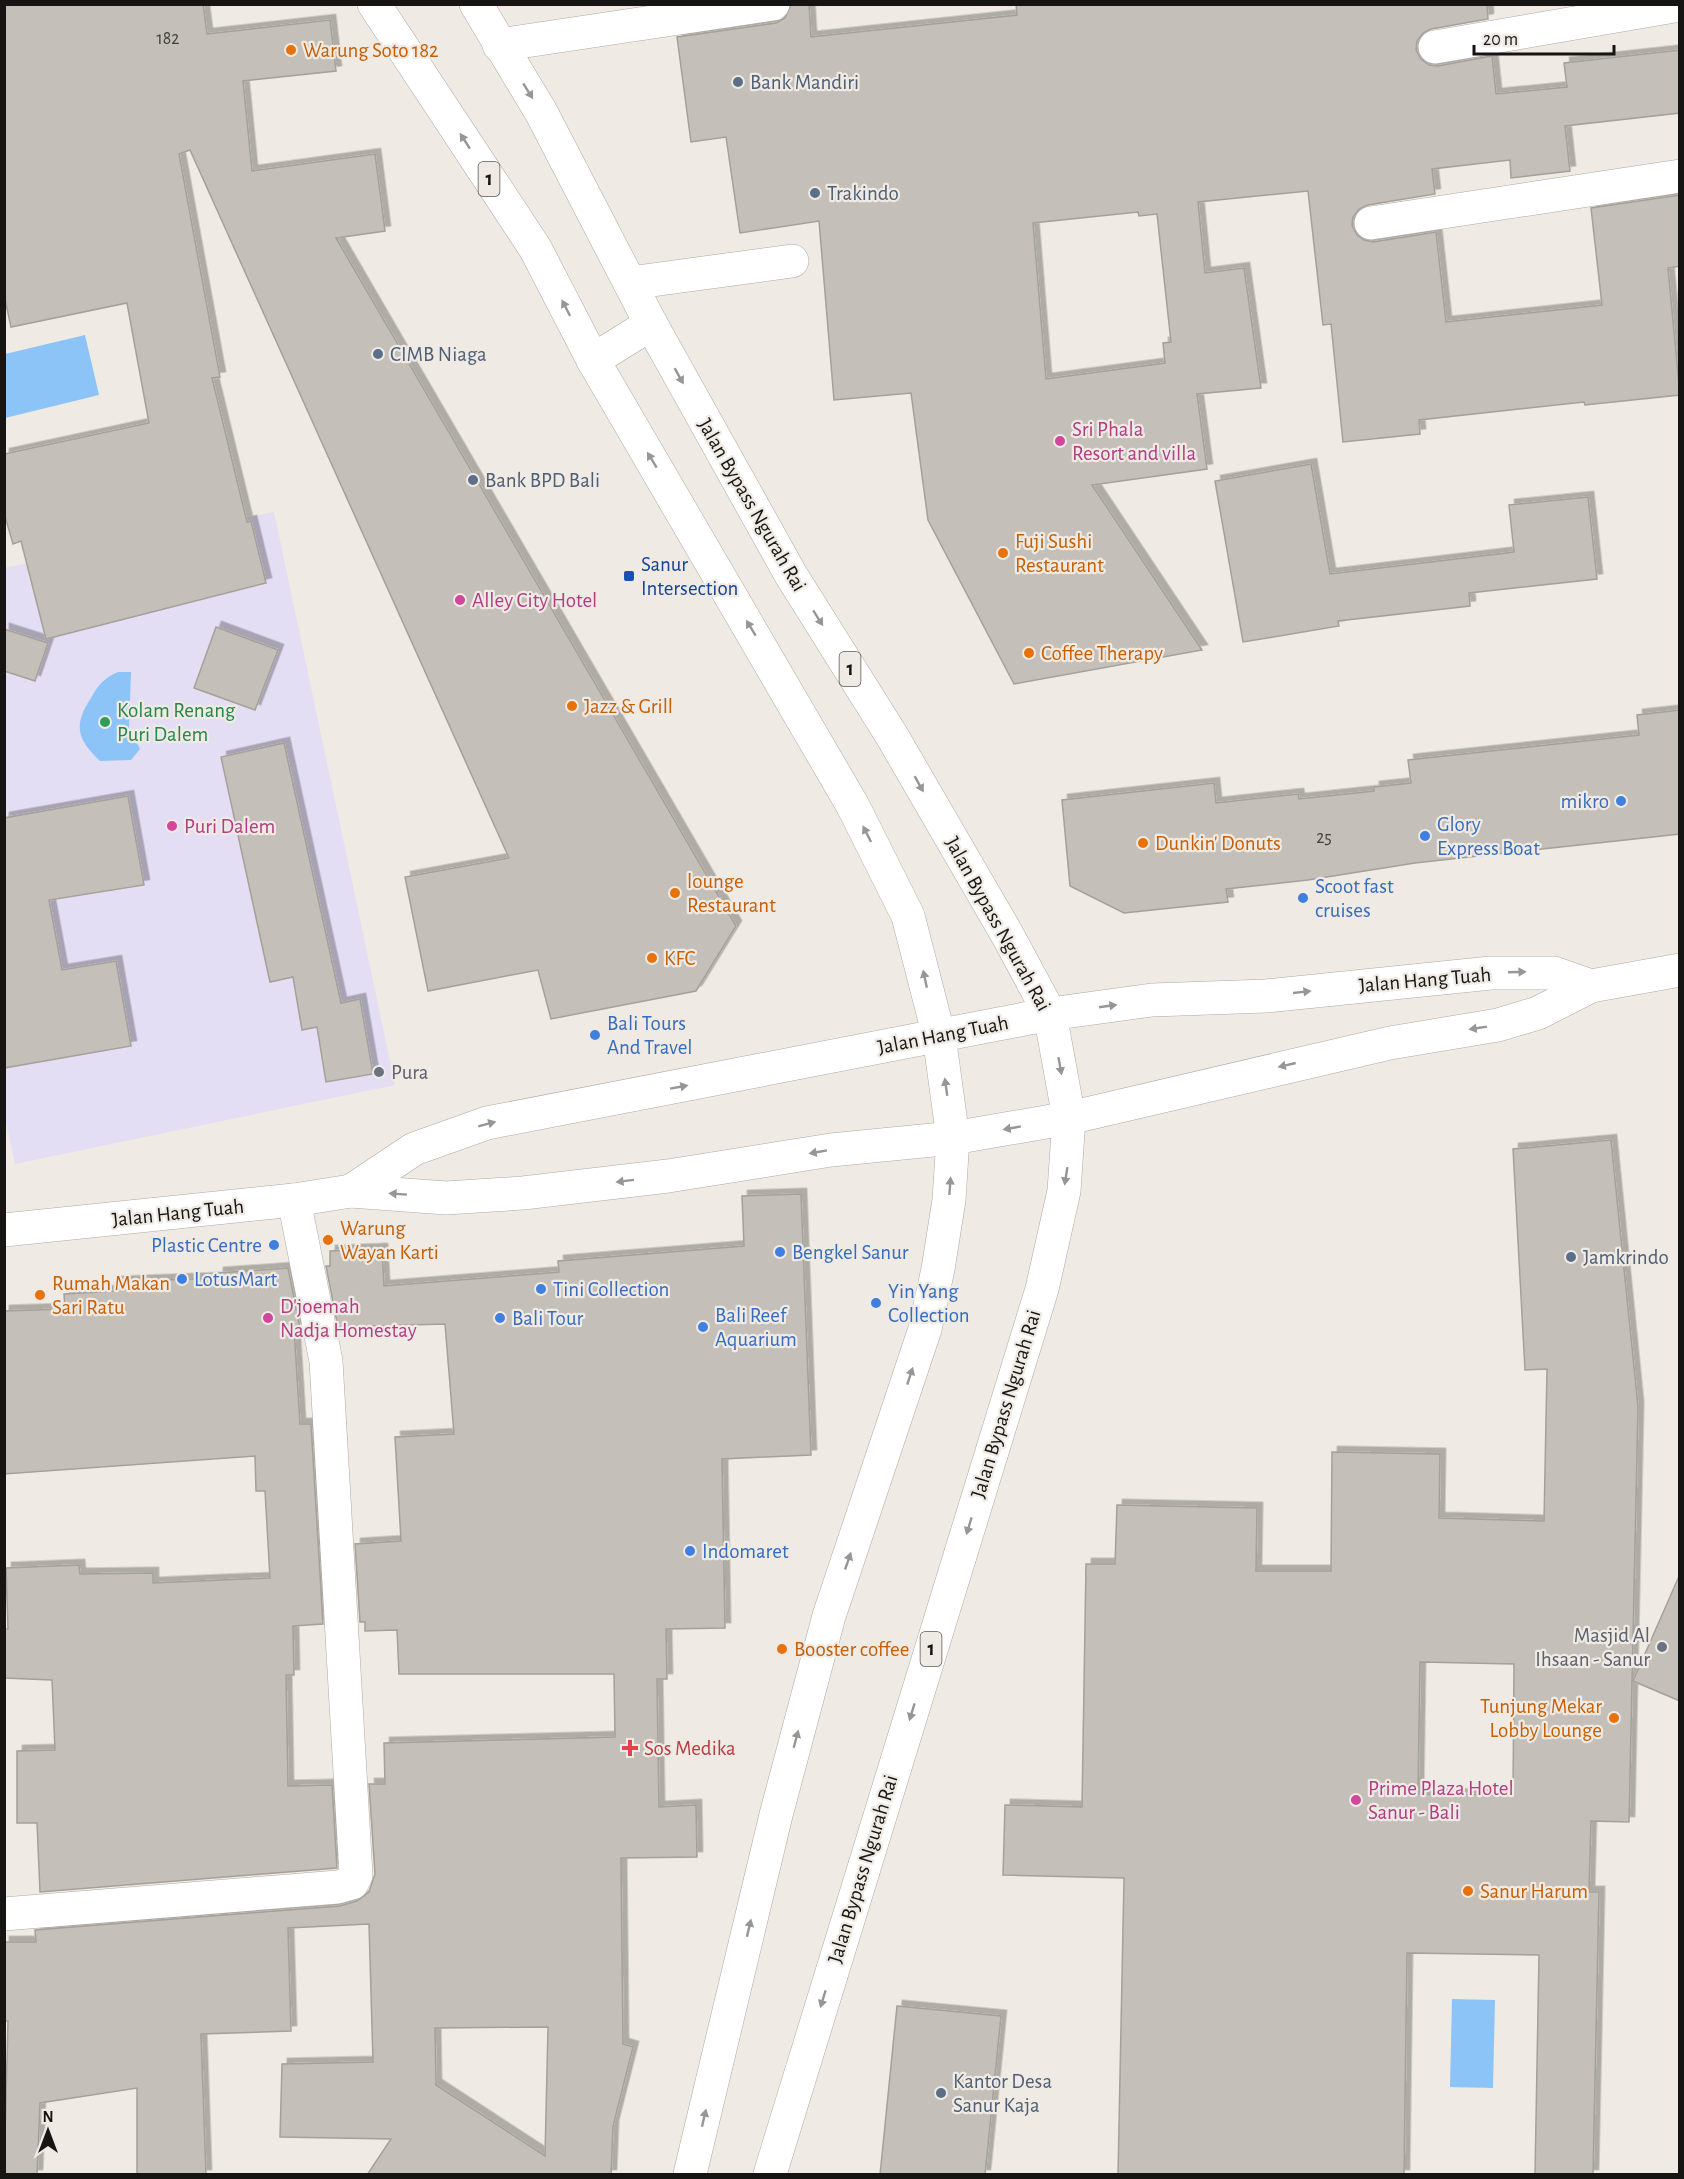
<svg xmlns="http://www.w3.org/2000/svg" width="1684" height="2179" viewBox="0 0 1684 2179" font-family="'Alegreya Sans',sans-serif">
<style>
.commercial{fill:#e3def3}
.water{fill:#8dc4f8}
.building{fill:#c4bfb8;stroke:#a5a09a;stroke-width:1.5;fill-rule:evenodd;filter:url(#shadow)}
.lines{fill:none;stroke-linecap:round;stroke-linejoin:round}
.minor-casing{stroke:#aeaaa3;stroke-width:34}
.major-casing{stroke:#aeaaa3;stroke-width:34}
.highway-casing{stroke:#aeaaa3;stroke-width:34}
.minor{stroke:#fff;stroke-width:33}
.major{stroke:#fff;stroke-width:33}
.highway{stroke:#fff;stroke-width:33}
.oneway{fill:#979695}
.food-dot{fill:#e8710a;stroke:#efeae3;stroke-width:2}
.service-dot{fill:#5c6f8a;stroke:#efeae3;stroke-width:2}
.hotel-dot{fill:#d1479c;stroke:#efeae3;stroke-width:2}
.transit-dot{fill:#1a4fb4;stroke:#efeae3;stroke-width:2}
.leisure-dot{fill:#2e9e5b;stroke:#efeae3;stroke-width:2}
.shop-dot{fill:#3f7fe0;stroke:#efeae3;stroke-width:2}
.worship-dot{fill:#6b7280;stroke:#efeae3;stroke-width:2}
.health-dot{fill:#e0444e;stroke:#efeae3;stroke-width:2}
.labels{text-anchor:middle;dominant-baseline:central;stroke-width:4.5;stroke-linejoin:round;paint-order:stroke}
.number-label{font-size:18px;fill:#42403c}
.shield{fill:#efeae3;stroke:#585551;stroke-width:1.5}
.shield-label{font-size:20px;font-weight:bold;fill:#171513}
.food-label{font-size:21px;fill:#c56008;stroke:#efeae3;text-anchor:start}
.service-label{font-size:21px;fill:#4e5e75;stroke:#efeae3;text-anchor:start}
.hotel-label{font-size:21px;fill:#b23c85;stroke:#efeae3;text-anchor:start}
.street-label{font-size:21px;fill:#171513;stroke:#efeae3}
.transit-label{font-size:21px;fill:#164399;stroke:#efeae3;text-anchor:start}
.leisure-label{font-size:21px;fill:#27864d;stroke:#efeae3;text-anchor:start}
.shop-label{font-size:21px;fill:#366cbe;stroke:#efeae3;text-anchor:start}
.worship-label{font-size:21px;fill:#5b616d;stroke:#efeae3;text-anchor:start}
.health-label{font-size:21px;fill:#be3a42;stroke:#efeae3;text-anchor:start}
</style>
<defs>
<filter id="shadow"><feDropShadow dx="5.5" dy="-5.5" stdDeviation="0" flood-color="#0004"/></filter>
</defs>
<rect width="100%" height="100%" fill="#efeae3"/>
<!-- commercial -->
<path class="commercial" d="M 274,512 L 395,1085 L 15,1164 L 4,1113 L 4,568 Z"/>
<!-- water -->
<g class="water">
<path d="M 85,335 L 99,395 L 5,418 L 5,354 Z"/>
<path d="M 118,672 L 131,672 L 129,728 L 140,749 L 131,760 L 100,761 C 77,739 73,725 91,698 C 98,685 104,678 118,672 Z"/>
<path d="M 1452,1999 L 1495,2000 L 1493,2088 L 1450,2087 Z"/>
</g>
<!-- building -->
<g class="building">
<path d="M 4,4 L 203,4 L 207,34 L 330,20 L 336,71 L 243,81 L 252,171 L 375,154 L 385,231 L 336,238 L 736,926 L 696,991 L 551,1019 L 538,970 L 428,991 L 405,877 L 509,858 L 190,150 L 179,154 L 220,377 L 212,378 L 247,522 L 251,521 L 266,583 L 46,639 L 21,541 L 13,544 L 4,513 L 4,454 L 149,423 L 127,303 L 11,327 L 4,295 Z"/>
<path d="M 791,4 L 809,4 L 811,37 L 1017,15 L 1016,4 L 1487,4 L 1488,19 L 1431,29 L 1423,33 L 1417,41 L 1416,50 L 1421,59 L 1429,65 L 1438,66 L 1492,56 L 1496,94 L 1567,87 L 1564,63 L 1680,50 L 1680,113 L 1565,126 L 1570,171 L 1511,178 L 1510,160 L 1432,169 L 1435,194 L 1368,205 L 1359,209 L 1353,217 L 1352,225 L 1357,235 L 1364,240 L 1373,242 L 1436,232 L 1446,322 L 1602,305 L 1591,208 L 1680,195 L 1680,266 L 1668,268 L 1680,395 L 1585,405 L 1584,402 L 1419,420 L 1420,434 L 1343,442 L 1331,324 L 1323,325 L 1308,191 L 1198,202 L 1205,273 L 1244,268 L 1261,388 L 1197,394 L 1207,469 L 1092,485 L 1202,650 L 1014,684 L 928,520 L 911,393 L 834,400 L 819,221 L 740,233 L 726,137 L 691,142 L 677,37 L 776,23 L 785,18 ZM 1138,212 L 1139,216 L 1157,214 L 1171,342 L 1163,343 L 1165,363 L 1046,379 L 1033,223 Z"/>
<path d="M 1311,464 L 1330,574 L 1514,552 L 1509,505 L 1588,497 L 1597,579 L 1469,593 L 1470,606 L 1338,621 L 1339,626 L 1243,642 L 1215,481 Z"/>
<path d="M 216,627 L 278,650 L 255,710 L 194,688 Z"/>
<path d="M 4,629 L 48,643 L 35,681 L 4,671 Z"/>
<path d="M 1680,710 L 1680,834 L 1415,863 L 1308,880 L 1226,889 L 1228,902 L 1124,913 L 1070,886 L 1062,800 L 1214,783 L 1216,803 L 1298,794 L 1299,799 L 1374,791 L 1374,787 L 1411,783 L 1408,760 L 1639,735 L 1637,715 Z"/>
<path d="M 284,743 L 341,1003 L 360,999 L 373,1074 L 326,1082 L 317,1027 L 302,1030 L 293,977 L 270,982 L 221,757 Z"/>
<path d="M 128,796 L 144,885 L 49,900 L 62,970 L 116,961 L 131,1046 L 4,1068 L 4,818 Z"/>
<path d="M 1611,1140 L 1638,1407 L 1629,1822 L 1591,1821 L 1589,1892 L 1599,1892 L 1593,2175 L 1535,2175 L 1539,1955 L 1407,1953 L 1404,2175 L 1118,2175 L 1124,1878 L 1003,1875 L 1005,1805 L 1082,1807 L 1086,1564 L 1115,1564 L 1117,1505 L 1257,1508 L 1256,1571 L 1331,1571 L 1332,1452 L 1440,1454 L 1439,1518 L 1544,1521 L 1547,1369 L 1525,1370 L 1513,1149 ZM 1420,1662 L 1514,1664 L 1513,1795 L 1418,1794 Z"/>
<path d="M 801,1194 L 811,1455 L 722,1459 L 725,1628 L 666,1629 L 667,1679 L 657,1679 L 659,1807 L 696,1805 L 697,1857 L 621,1858 L 623,2044 L 633,2047 L 613,2126 L 611,2175 L 367,2175 L 391,2139 L 280,2137 L 282,2064 L 373,2062 L 369,1924 L 288,1928 L 291,2031 L 201,2034 L 206,2175 L 137,2175 L 137,2088 L 40,2103 L 37,2175 L 4,2175 L 8,2021 L 4,2021 L 4,1942 L 36,1942 L 35,1930 L 340,1906 L 357,1901 L 369,1892 L 375,1874 L 369,1784 L 385,1784 L 384,1743 L 615,1737 L 614,1674 L 399,1674 L 397,1630 L 365,1631 L 365,1622 L 360,1622 L 355,1544 L 401,1541 L 395,1437 L 454,1434 L 445,1324 L 338,1327 L 326,1266 L 330,1266 L 330,1251 L 382,1249 L 384,1286 L 559,1272 L 558,1261 L 744,1246 L 742,1196 ZM 548,2027 L 545,2156 L 436,2085 L 435,2028 Z"/>
<path d="M 288,1268 L 300,1328 L 294,1328 L 300,1424 L 311,1424 L 323,1624 L 293,1626 L 294,1675 L 286,1675 L 288,1786 L 332,1785 L 337,1868 L 40,1892 L 37,1823 L 17,1823 L 17,1751 L 55,1750 L 52,1680 L 4,1678 L 4,1629 L 8,1629 L 6,1568 L 79,1565 L 80,1574 L 153,1573 L 153,1583 L 270,1578 L 265,1491 L 256,1491 L 255,1456 L 4,1474 L 4,1311 L 65,1309 L 64,1294 L 115,1291 L 115,1282 L 218,1278 L 218,1273 Z"/>
<path d="M 1680,1574 L 1680,1701 L 1633,1681 Z"/>
<path d="M 897,2006 L 1001,2016 L 985,2175 L 880,2175 Z"/>
</g>
<g class="lines">
<!-- minor casing -->
<g class="minor-casing">
<g id="minor">
<path d="M 499,45 L 773,4"/>
<path d="M 1435,47 L 1680,5"/>
<path d="M 1371,223 L 1680,176"/>
<path d="M 630,283 L 792,261"/>
<path d="M 1050,1014 L 1152,1000 L 1266,996 L 1491,973 L 1554,973 L 1591,986"/>
<path d="M 1069,1118 L 1390,1043 L 1498,1025 L 1538,1013 L 1591,986 L 1680,970"/>
<path d="M 4,1914 L 338,1887 L 352,1883 L 356,1875 L 326,1361 L 294,1200"/>
</g>
</g>
<!-- major casing -->
<g class="major-casing">
<g id="major">
<path d="M 351,1191 L 414,1149 L 487,1123 L 1050,1014"/>
<path d="M 4,1230 L 294,1200 L 351,1191 L 446,1198 L 523,1193 L 668,1176 L 831,1150 L 953,1138 L 1069,1118"/>
</g>
</g>
<!-- highway casing -->
<g class="highway-casing">
<g id="highway">
<path d="M 374,4 L 535,248 L 593,360 L 853,806 L 908,916 L 939,1036 L 953,1138 L 949,1200 L 938,1269 L 925,1329 L 829,1616 L 776,1815 L 690,2174"/>
<path d="M 476,4 L 541,112 L 651,324 L 791,575 L 892,736 L 1008,936 L 1050,1014 L 1069,1118 L 1064,1191 L 1042,1289 L 770,2174"/>
<path d="M 593,360 L 651,324"/>
</g>
</g>
<!-- minor -->
<use href="#minor" class="minor"/>
<!-- major -->
<use href="#major" class="major"/>
<!-- highway -->
<use href="#highway" class="highway"/>
</g>
<!-- one-way arrows -->
<defs><path id="oneway-solid" d="M-6-.8H1V-3.2L6.5 0L1 3.2V.8H-6Z" transform="scale(1.5)"/></defs>
<g class="oneway">
<use href="#oneway-solid" transform="translate(528 91) rotate(58)"/>
<use href="#oneway-solid" transform="translate(465 141) rotate(-123)"/>
<use href="#oneway-solid" transform="translate(566 308) rotate(-117)"/>
<use href="#oneway-solid" transform="translate(679 376) rotate(61)"/>
<use href="#oneway-solid" transform="translate(652 460) rotate(-121)"/>
<use href="#oneway-solid" transform="translate(818 618) rotate(58)"/>
<use href="#oneway-solid" transform="translate(751 628) rotate(-121)"/>
<use href="#oneway-solid" transform="translate(919 784) rotate(61)"/>
<use href="#oneway-solid" transform="translate(867 834) rotate(-117)"/>
<use href="#oneway-solid" transform="translate(1517 972) rotate(-2)"/>
<use href="#oneway-solid" transform="translate(925 979) rotate(-102)"/>
<use href="#oneway-solid" transform="translate(1302 992) rotate(-6)"/>
<use href="#oneway-solid" transform="translate(1108 1006) rotate(-8)"/>
<use href="#oneway-solid" transform="translate(1478 1028) rotate(171)"/>
<use href="#oneway-solid" transform="translate(1287 1065) rotate(167)"/>
<use href="#oneway-solid" transform="translate(1060 1066) rotate(80)"/>
<use href="#oneway-solid" transform="translate(679 1087) rotate(-10)"/>
<use href="#oneway-solid" transform="translate(946 1087) rotate(-98)"/>
<use href="#oneway-solid" transform="translate(487 1124) rotate(-15)"/>
<use href="#oneway-solid" transform="translate(1012 1128) rotate(170)"/>
<use href="#oneway-solid" transform="translate(818 1152) rotate(170)"/>
<use href="#oneway-solid" transform="translate(1066 1176) rotate(99)"/>
<use href="#oneway-solid" transform="translate(625 1181) rotate(173)"/>
<use href="#oneway-solid" transform="translate(950 1186) rotate(-86)"/>
<use href="#oneway-solid" transform="translate(398 1194) rotate(-176)"/>
<use href="#oneway-solid" transform="translate(910 1376) rotate(-72)"/>
<use href="#oneway-solid" transform="translate(969 1526) rotate(107)"/>
<use href="#oneway-solid" transform="translate(848 1561) rotate(-71)"/>
<use href="#oneway-solid" transform="translate(912 1712) rotate(107)"/>
<use href="#oneway-solid" transform="translate(796 1739) rotate(-75)"/>
<use href="#oneway-solid" transform="translate(749 1928) rotate(-77)"/>
<use href="#oneway-solid" transform="translate(823 1999) rotate(107)"/>
<use href="#oneway-solid" transform="translate(704 2118) rotate(-77)"/>
</g>
<!-- markers -->
<g class="food-dot">
<circle cx="291" cy="50" r="6"/>
<circle cx="1003" cy="553" r="6"/>
<circle cx="1029" cy="653" r="6"/>
<circle cx="572" cy="706" r="6"/>
<circle cx="1143" cy="843" r="6"/>
<circle cx="675" cy="893" r="6"/>
<circle cx="652" cy="958" r="6"/>
<circle cx="328" cy="1240" r="6"/>
<circle cx="40" cy="1295" r="6"/>
<circle cx="782" cy="1649" r="6"/>
<circle cx="1614" cy="1718" r="6"/>
<circle cx="1468" cy="1891" r="6"/>
</g>
<g class="service-dot">
<circle cx="738" cy="82" r="6"/>
<circle cx="815" cy="193" r="6"/>
<circle cx="378" cy="354" r="6"/>
<circle cx="473" cy="480" r="6"/>
<circle cx="1571" cy="1257" r="6"/>
<circle cx="941" cy="2093" r="6"/>
</g>
<g class="hotel-dot">
<circle cx="1060" cy="441" r="6"/>
<circle cx="460" cy="600" r="6"/>
<circle cx="172" cy="826" r="6"/>
<circle cx="268" cy="1318" r="6"/>
<circle cx="1356" cy="1800" r="6"/>
</g>
<rect class="transit-dot" x="623" y="570" width="12" height="12" rx="3"/>
<circle class="leisure-dot" cx="105" cy="722" r="6"/>
<g class="shop-dot">
<circle cx="1621" cy="801" r="6"/>
<circle cx="1425" cy="836" r="6"/>
<circle cx="1303" cy="898" r="6"/>
<circle cx="595" cy="1035" r="6"/>
<circle cx="274" cy="1245" r="6"/>
<circle cx="780" cy="1252" r="6"/>
<circle cx="182" cy="1279" r="6"/>
<circle cx="541" cy="1289" r="6"/>
<circle cx="876" cy="1303" r="6"/>
<circle cx="500" cy="1318" r="6"/>
<circle cx="703" cy="1327" r="6"/>
<circle cx="690" cy="1551" r="6"/>
</g>
<g class="worship-dot">
<circle cx="379" cy="1072" r="6"/>
<circle cx="1662" cy="1647" r="6"/>
</g>
<path class="health-dot" d="M627 1739h6v6h6v6h-6v6h-6v-6h-6v-6h6z"/>
<g class="labels">
<!-- number labels -->
<g class="number-label">
<text x="168" y="39">182</text>
<text x="1324" y="838">25</text>
</g>
<!-- shield labels -->
<g class="shield">
<rect x="478.5" y="162" width="21" height="34" rx="4.5"/>
<rect x="839.5" y="652" width="21" height="34" rx="4.5"/>
<rect x="920.5" y="1632" width="21" height="34" rx="4.5"/>
</g>
<g class="shield-label">
<text x="489" y="179">1</text>
<text x="850" y="669">1</text>
<text x="931" y="1649">1</text>
</g>
<!-- food labels -->
<g class="food-label">
<text x="303" y="50">Warung Soto 182</text>
<text x="1015" y="541">Fuji Sushi<tspan x="1015" dy="24">Restaurant</tspan></text>
<text x="1041" y="653">Coffee Therapy</text>
<text x="584" y="706">Jazz &amp; Grill</text>
<text x="1155" y="843">Dunkin' Donuts</text>
<text x="687" y="881">lounge<tspan x="687" dy="24">Restaurant</tspan></text>
<text x="664" y="958">KFC</text>
<text x="340" y="1228">Warung<tspan x="340" dy="24">Wayan Karti</tspan></text>
<text x="52" y="1283">Rumah Makan<tspan x="52" dy="24">Sari Ratu</tspan></text>
<text x="794" y="1649">Booster coffee</text>
<text x="1602" y="1706" text-anchor="end">Tunjung Mekar<tspan x="1602" dy="24">Lobby Lounge</tspan></text>
<text x="1480" y="1891">Sanur Harum</text>
</g>
<!-- service labels -->
<g class="service-label">
<text x="750" y="82">Bank Mandiri</text>
<text x="827" y="193">Trakindo</text>
<text x="390" y="354">CIMB Niaga</text>
<text x="485" y="480">Bank BPD Bali</text>
<text x="1583" y="1257">Jamkrindo</text>
<text x="953" y="2081">Kantor Desa<tspan x="953" dy="24">Sanur Kaja</tspan></text>
</g>
<!-- hotel labels -->
<g class="hotel-label">
<text x="1072" y="429">Sri Phala<tspan x="1072" dy="24">Resort and villa</tspan></text>
<text x="472" y="600">Alley City Hotel</text>
<text x="184" y="826">Puri Dalem</text>
<text x="280" y="1306">D'joemah<tspan x="280" dy="24">Nadja Homestay</tspan></text>
<text x="1368" y="1788">Prime Plaza Hotel<tspan x="1368" dy="24">Sanur - Bali</tspan></text>
</g>
<!-- street labels -->
<g class="street-label">
<text transform="translate(752 505) rotate(60)">Jalan Bypass Ngurah Rai</text>
<text transform="translate(998 924) rotate(61)">Jalan Bypass Ngurah Rai</text>
<text transform="translate(1425 980) rotate(-5)">Jalan Hang Tuah</text>
<text transform="translate(943 1035) rotate(-11)">Jalan Hang Tuah</text>
<text transform="translate(178 1213) rotate(-6)">Jalan Hang Tuah</text>
<text transform="translate(1006 1404) rotate(-73)">Jalan Bypass Ngurah Rai</text>
<text transform="translate(863 1869) rotate(-73)">Jalan Bypass Ngurah Rai</text>
</g>
<!-- transit labels -->
<g class="transit-label">
<text x="641" y="564">Sanur<tspan x="641" dy="24">Intersection</tspan></text>
</g>
<!-- leisure labels -->
<g class="leisure-label">
<text x="117" y="710">Kolam Renang<tspan x="117" dy="24">Puri Dalem</tspan></text>
</g>
<!-- shop labels -->
<g class="shop-label">
<text x="1609" y="801" text-anchor="end">mikro</text>
<text x="1437" y="824">Glory<tspan x="1437" dy="24">Express Boat</tspan></text>
<text x="1315" y="886">Scoot fast<tspan x="1315" dy="24">cruises</tspan></text>
<text x="607" y="1023">Bali Tours<tspan x="607" dy="24">And Travel</tspan></text>
<text x="262" y="1245" text-anchor="end">Plastic Centre</text>
<text x="792" y="1252">Bengkel Sanur</text>
<text x="194" y="1279">LotusMart</text>
<text x="553" y="1289">Tini Collection</text>
<text x="888" y="1291">Yin Yang<tspan x="888" dy="24">Collection</tspan></text>
<text x="715" y="1315">Bali Reef<tspan x="715" dy="24">Aquarium</tspan></text>
<text x="512" y="1318">Bali Tour</text>
<text x="702" y="1551">Indomaret</text>
</g>
<!-- worship labels -->
<g class="worship-label">
<text x="391" y="1072">Pura</text>
<text x="1650" y="1635" text-anchor="end">Masjid Al<tspan x="1650" dy="24">Ihsaan - Sanur</tspan></text>
</g>
<!-- health labels -->
<g class="health-label">
<text x="644" y="1748">Sos Medika</text>
</g>
</g>
<!-- border -->
<rect width="1684" height="2179" fill="none" stroke="#171513" stroke-width="12"/>
<!-- north arrow -->
<g transform="translate(48 2131)" stroke="#efeae3" stroke-width="4.5" paint-order="stroke">
<path d="M0-4.5L10 22L0 15L-10 22Z" fill="#171513"/>
<text y="-9" font-size="16" font-weight="bold" text-anchor="middle" fill="#171513">N</text>
</g>
<!-- scale -->
<path d="M1474 45v9h140v-9" fill="none" stroke="#171513" stroke-width="3"/>
<text x="1483" y="45" font-size="18" fill="#171513" stroke="#efeae3" stroke-width="4.5" paint-order="stroke">20 m</text>
</svg>
